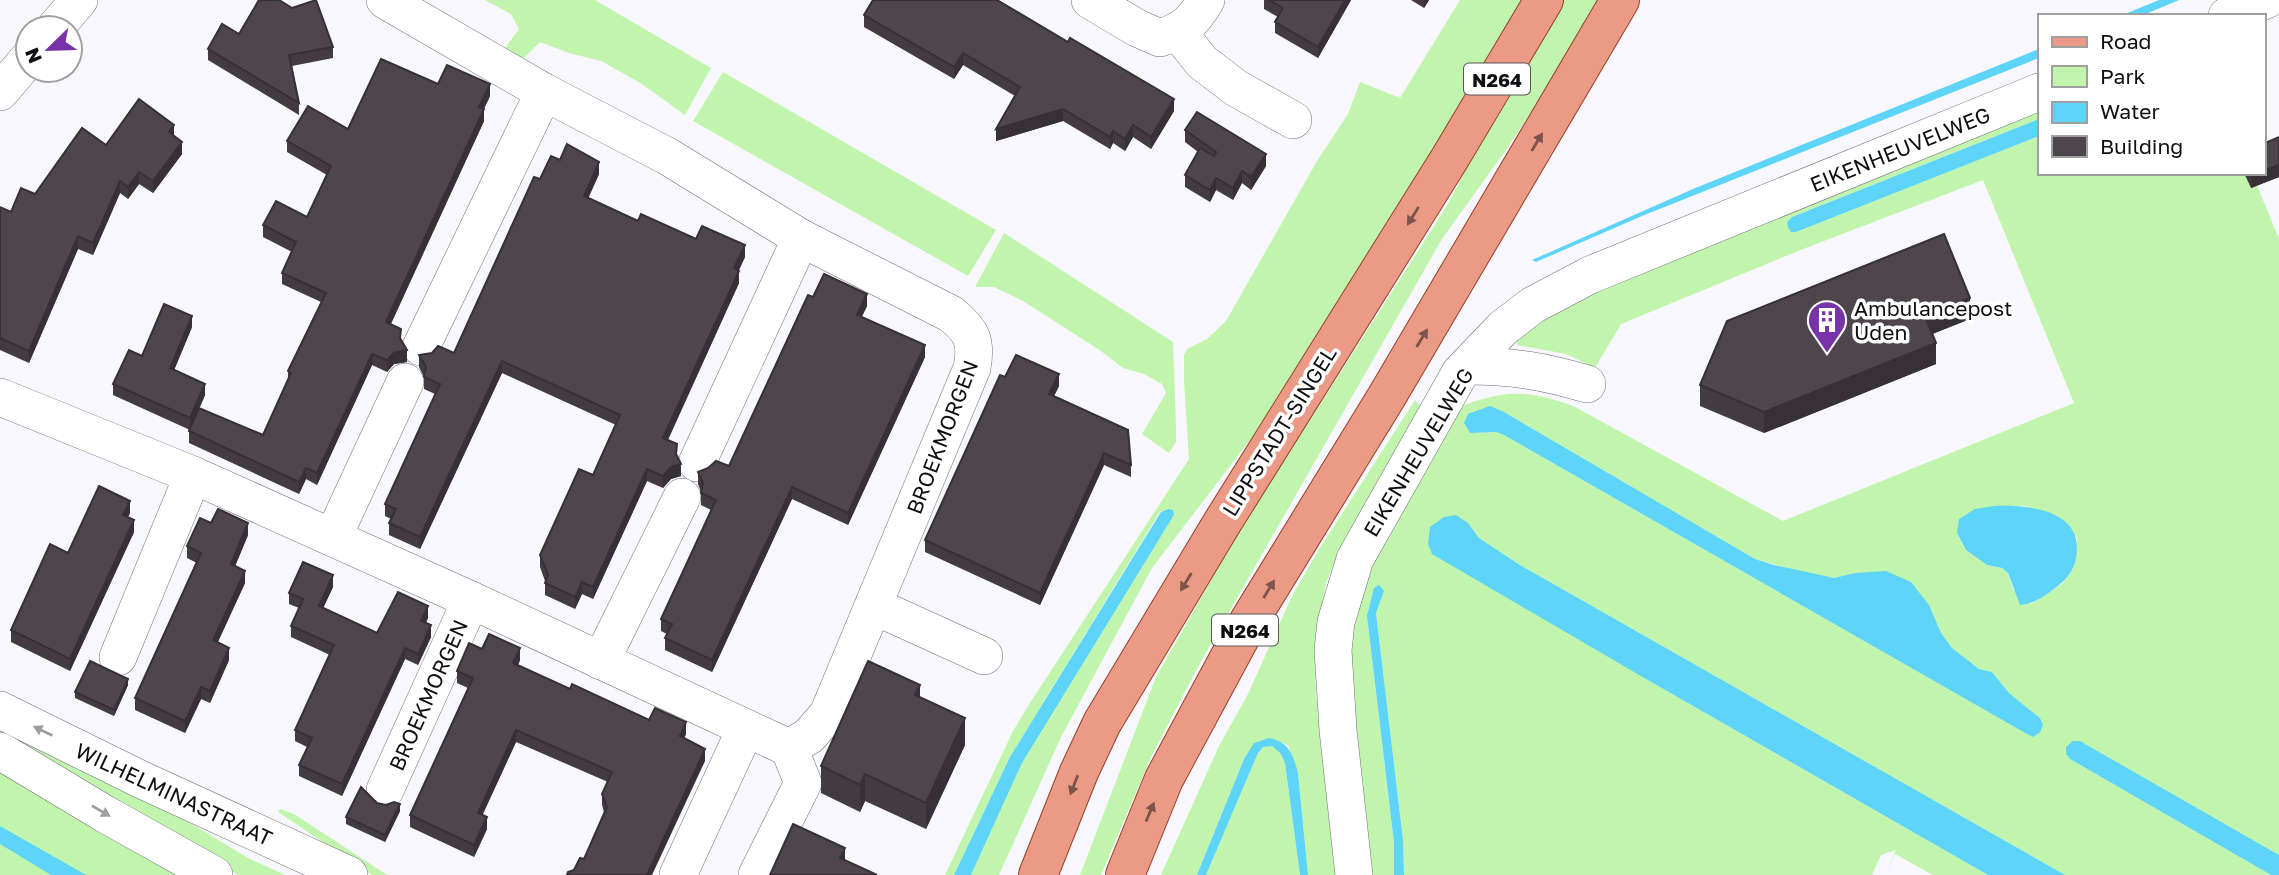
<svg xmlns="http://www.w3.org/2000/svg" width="2279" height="875" viewBox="0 0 2279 875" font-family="'Golos Text',sans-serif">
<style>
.green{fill:#c1f5ad;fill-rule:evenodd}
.water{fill:#5dd4f8}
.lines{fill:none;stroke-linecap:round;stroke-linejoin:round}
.minor-casing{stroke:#726f7a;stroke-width:38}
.major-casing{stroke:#963f27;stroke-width:40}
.minor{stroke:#fff;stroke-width:37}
.major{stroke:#eb9b85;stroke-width:38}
.wall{fill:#443b41}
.shaded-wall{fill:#373035}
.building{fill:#4f454c;stroke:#373035;stroke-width:2}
.oneway{fill:#7d544c}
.oneway2{fill:#9f9fa0}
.labels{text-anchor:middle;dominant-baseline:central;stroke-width:7;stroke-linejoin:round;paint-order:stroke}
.shield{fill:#fff;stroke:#575659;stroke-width:2}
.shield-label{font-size:19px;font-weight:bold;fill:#0f0e12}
.street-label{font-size:21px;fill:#0f0e12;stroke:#fff}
.poi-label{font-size:21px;fill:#0f0e12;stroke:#fff;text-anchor:start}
</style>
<rect width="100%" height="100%" fill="#f9f7fe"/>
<!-- green -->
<g class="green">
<path d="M 485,0 L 595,0 L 711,68 L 685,115 L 642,84 L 601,61 L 569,53 L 540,42 L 523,59 L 505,48 L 519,29 L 511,14 Z"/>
<path d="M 1460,0 L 1532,0 L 1253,436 L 1152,568 L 1061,737 L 999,875 L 971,875 L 1022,763 L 1174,515 L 1168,509 L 1160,512 L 1010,757 L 954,875 L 945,875 L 1013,731 L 1028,706 L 1189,459 L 1184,381 L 1184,355 L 1187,349 L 1207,339 L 1226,321 L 1317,161 L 1348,114 L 1360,82 L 1400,98 Z"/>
<path d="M 1556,0 L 1597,0 L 1552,80 L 1508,147 L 1442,239 L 1200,663 L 1151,757 L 1101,875 L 1080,875 L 1156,677 L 1238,533 L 1448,204 L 1542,23 Z"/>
<path d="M 723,72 L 996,230 L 968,276 L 693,121 Z"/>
<path d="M 2039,105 L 2039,119 L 1792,217 L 1787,222 L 1796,232 L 2039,136 L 2039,173 L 2252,173 L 2279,239 L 2279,855 L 2080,741 L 2065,751 L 2070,759 L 2271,875 L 2065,875 L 1520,565 L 1479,538 L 1468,523 L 1444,517 L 1646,679 L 1988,875 L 1933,875 L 1895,854 L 1885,875 L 1896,850 L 1881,855 L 1872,875 L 1404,875 L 1403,840 L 1376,613 L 1384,591 L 1367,616 L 1394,844 L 1394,875 L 1365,875 L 1344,658 L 1363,576 L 1454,409 C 1501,390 1527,388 1575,407 L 1783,521 L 2074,403 L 1983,180 L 1798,251 L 1621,324 L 1595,368 L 1566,354 L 1517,345 L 1516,337 L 1564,297 ZM 1504,412 L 1755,559 L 1812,575 L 1835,578 L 1855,573 L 1929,605 L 1941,633 L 1952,648 L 1979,669 L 1992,672 L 2009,693 L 2040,718 L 2033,737 L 1504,435 L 1496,432 L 1470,433 L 1464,423 ZM 1994,506 L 2026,506 L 2077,538 C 2077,580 2064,583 2031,604 L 2013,589 L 2008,573 L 2002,568 L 1987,565 L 1966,550 L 1957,534 Z"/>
<path d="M 1004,233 L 1173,342 L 1176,426 L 1176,442 L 1169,453 L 1142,434 L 1166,393 L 1162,384 L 1144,374 L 1123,368 L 1101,351 L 1023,301 L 994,287 L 975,287 Z"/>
<path d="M 1415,400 L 1424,410 L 1342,545 L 1326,583 L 1319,621 L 1315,659 L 1316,693 L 1338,875 L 1308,875 L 1298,773 L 1288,745 L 1269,738 L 1244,759 L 1197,875 L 1161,875 L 1219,746 L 1248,694 L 1291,598 L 1318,551 Z"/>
<path d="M 0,719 L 94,765 L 250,859 L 285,875 L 238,875 L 0,738 Z"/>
<path d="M 1272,746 L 1281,754 L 1285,763 L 1300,875 L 1206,875 L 1258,753 L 1263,747 Z"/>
<path d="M 0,766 L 179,875 L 0,875 Z"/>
<path d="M 280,809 L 294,814 L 387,875 L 372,875 L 278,812 Z"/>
</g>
<!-- water -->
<g class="water">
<path d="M 2159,0 L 2179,0 L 2141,16 L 2120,16 Z"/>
<path d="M 2039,49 L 2039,58 L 1642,216 L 1536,262 L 1532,260 L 1693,189 Z"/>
<path d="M 2039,119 L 2039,136 L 1796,232 L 1791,232 L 1788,228 L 1787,222 L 1792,217 Z"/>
<path d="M 1490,406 L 1504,412 L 1755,559 L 1774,565 L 1834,578 L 1855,573 L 1886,571 L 1911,582 L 1929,605 L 1941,633 L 1952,648 L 1979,669 L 1992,672 L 2009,693 L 2040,718 L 2043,725 L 2040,732 L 2033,737 L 2027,734 L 1504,435 L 1496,432 L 1470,433 L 1464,423 L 1468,414 Z"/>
<path d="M 1994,506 C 2024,505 2077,508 2077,548 C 2077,567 2069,578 2054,589 C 2043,597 2034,604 2020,605 L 2008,573 L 2002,568 L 1987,565 L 1966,550 L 1957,533 L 1959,519 L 1975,509 Z"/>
<path d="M 1168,509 L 1173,510 L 1174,515 L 1022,763 L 971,875 L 954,875 L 1010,757 L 1161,512 Z"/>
<path d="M 1456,515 L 1468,523 L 1479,538 L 1520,565 L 2065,875 L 1988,875 L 1646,679 L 1432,554 L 1428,544 L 1430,527 L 1444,517 Z"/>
<path d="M 1379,585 L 1384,591 L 1376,613 L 1403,840 L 1404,875 L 1394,875 L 1394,843 L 1367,616 L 1374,588 Z"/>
<path d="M 1269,738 C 1289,742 1293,754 1298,773 L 1308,875 L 1300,875 L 1285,763 L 1281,754 L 1272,746 L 1263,747 L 1258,753 L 1206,875 L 1197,875 L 1244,759 L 1254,743 Z"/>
<path d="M 2073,741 L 2080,741 L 2279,855 L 2279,875 L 2271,875 L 2070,759 L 2066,754 L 2066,747 Z"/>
<path d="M 0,826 L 86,875 L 51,875 L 0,844 Z"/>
</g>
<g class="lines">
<!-- minor casing -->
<g class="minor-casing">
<g id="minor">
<path d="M 1090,0 L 1137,28 L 1160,38 C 1184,30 1193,22 1206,0"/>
<path d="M 2227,16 L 2266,0"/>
<path d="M 55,28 L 79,0"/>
<path d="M 1178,32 L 1202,62 L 1236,88 L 1293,120"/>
<path d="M 0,92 L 28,59"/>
<path d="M 421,347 L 544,92"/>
<path d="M 1467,366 C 1513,366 1543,371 1587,384"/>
<path d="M 0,397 L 193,475 L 471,600 L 789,748 L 809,736 L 828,714 L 972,368 C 977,341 972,331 951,314 L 801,238 L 667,156 L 544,92 L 385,0"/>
<path d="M 697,463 L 801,238"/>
<path d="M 333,537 L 405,382"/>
<path d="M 874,606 L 984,656"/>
<path d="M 118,657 L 193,475"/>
<path d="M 601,661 L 682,497"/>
<path d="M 0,710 L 140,779 L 349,875"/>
<path d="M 0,751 L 105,814 L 214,875"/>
<path d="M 385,790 L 471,600"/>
<path d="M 678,875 L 746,728"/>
<path d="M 757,875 L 803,783 L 789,748"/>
<path d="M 1354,875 L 1338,730 L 1333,650 L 1336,622 L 1355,559 L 1460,373 L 1503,328 L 1533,305 L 1590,275 L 2039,92"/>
</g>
</g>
<!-- major casing -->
<g class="major-casing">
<g id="major">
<path d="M 1038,875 L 1079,772 L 1102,723 L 1222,523 L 1450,158 L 1544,0"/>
<path d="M 1125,875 L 1164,779 L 1249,621 L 1387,396 L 1620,0"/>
</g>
</g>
<!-- minor -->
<use href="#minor" class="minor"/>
<!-- major -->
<use href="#major" class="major"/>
</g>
<!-- wall -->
<g class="wall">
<path d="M 1264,0 L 1351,0 L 1318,58 L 1275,33 L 1275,22 L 1278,17 L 1264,9 Z"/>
<path d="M 1411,0 L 1429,0 L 1424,8 Z"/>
<path d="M 864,15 L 1174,111 L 1151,149 L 1133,137 L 1125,151 L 1113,143 L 1110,149 L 1063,121 L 996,141 L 1015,96 L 963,65 L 954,79 L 864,27 Z"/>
<path d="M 239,34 L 333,47 L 333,58 L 292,66 L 299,103 L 299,115 L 208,60 L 208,49 Z"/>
<path d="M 438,84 L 490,96 L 484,109 L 484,121 L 391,324 L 401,340 L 407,362 L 394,364 L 387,372 L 372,365 L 317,485 L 306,479 L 299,494 L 189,443 L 189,431 L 263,435 L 288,380 L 288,371 L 321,302 L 282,284 L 282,273 L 292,252 L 263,237 L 263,225 L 307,217 L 327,175 L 287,152 L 287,141 L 348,129 Z"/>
<path d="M 1185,130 L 1266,166 L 1251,190 L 1242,183 L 1233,200 L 1216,190 L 1210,202 L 1185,187 L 1185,175 L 1198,152 L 1185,142 Z"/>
<path d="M 174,135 L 182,154 L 153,193 L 139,184 L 128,199 L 120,193 L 93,255 L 78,249 L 29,363 L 0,350 L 0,207 L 11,212 L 106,145 Z"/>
<path d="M 2279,137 L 2279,177 L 2251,188 L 2244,173 L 2263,173 Z"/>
<path d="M 560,160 L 599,174 L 588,198 L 638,221 L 696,239 L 745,257 L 739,270 L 739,283 L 668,440 L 677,456 L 681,476 L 671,479 L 663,488 L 647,481 L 593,599 L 582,594 L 575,609 L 545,595 L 545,581 L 540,567 L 540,555 L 593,475 L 616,425 L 502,373 L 420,549 L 389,535 L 389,523 L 391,519 L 385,516 L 385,504 L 435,394 L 424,389 L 424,377 L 419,367 L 419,355 L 454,353 L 540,179 Z"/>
<path d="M 813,297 L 867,306 L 861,318 L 925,357 L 848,525 L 792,499 L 712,672 L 665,650 L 665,638 L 667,634 L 661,631 L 661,619 L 711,510 L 701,505 L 701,492 L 698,484 L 698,472 L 729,466 Z"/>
<path d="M 1970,319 L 1932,334 L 1936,364 L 1764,433 L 1700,406 L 1700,385 Z"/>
<path d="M 192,327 L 174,370 L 205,395 L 190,430 L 113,395 L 113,384 L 142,356 Z"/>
<path d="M 1005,377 L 1059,386 L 1054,396 L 1131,465 L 1131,477 L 1104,465 L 1040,605 L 925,552 L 925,540 Z"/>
<path d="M 130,513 L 128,517 L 134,532 L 70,671 L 11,642 L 11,630 L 68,553 Z"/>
<path d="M 211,523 L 248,535 L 235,566 L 245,583 L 218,642 L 229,660 L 210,703 L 201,699 L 185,733 L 135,710 L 135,698 L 197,563 L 187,558 L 187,546 Z"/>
<path d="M 333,587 L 323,608 L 377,633 L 428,618 L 426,623 L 431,637 L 418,665 L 405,659 L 342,796 L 299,776 L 299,765 L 307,747 L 295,741 L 295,730 L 330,655 L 291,637 L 291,626 L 299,608 L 289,604 L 289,593 Z"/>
<path d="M 482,649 L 520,660 L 518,665 L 570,689 L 686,734 L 684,738 L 705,761 L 574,870 L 584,859 L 604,812 L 602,805 L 602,794 L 608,782 L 516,742 L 482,815 L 487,829 L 474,857 L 410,827 L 410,815 L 468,688 L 457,683 L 457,671 Z"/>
<path d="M 128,685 L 114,716 L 75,698 L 75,692 Z"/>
<path d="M 920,697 L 965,745 L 926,829 L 865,801 L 860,812 L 821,793 L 821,766 Z"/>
<path d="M 377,803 L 386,805 L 400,811 L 385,842 L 346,824 L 346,817 Z"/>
</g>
<!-- shaded-wall -->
<g class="shaded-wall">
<path d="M 1345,0 L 1351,0 L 1318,58 L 1318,47 Z"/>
<path d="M 1424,0 L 1429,0 L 1424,8 Z"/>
<path d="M 963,53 L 963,65 L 954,79 L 954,67 Z"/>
<path d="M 490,84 L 490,96 L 479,118 L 479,107 Z"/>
<path d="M 1174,99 L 1174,111 L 1151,149 L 1151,137 Z"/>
<path d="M 484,109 L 484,121 L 386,334 L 386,322 Z"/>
<path d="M 1063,109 L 1063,121 L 996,141 L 996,129 Z"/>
<path d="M 174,125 L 174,137 L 169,132 Z"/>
<path d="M 1133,125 L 1133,137 L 1125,151 L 1125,139 Z"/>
<path d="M 1113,131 L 1113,143 L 1110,149 L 1110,137 Z"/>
<path d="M 182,142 L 182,154 L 153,193 L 153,181 Z"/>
<path d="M 1266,154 L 1266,166 L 1251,190 L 1251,177 Z"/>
<path d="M 599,162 L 599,174 L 584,208 L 584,196 Z"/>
<path d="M 2279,165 L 2279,177 L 2251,188 L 2251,176 L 2258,173 L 2263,173 L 2263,171 Z"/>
<path d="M 1242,171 L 1242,183 L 1233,200 L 1233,188 Z"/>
<path d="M 139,172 L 139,184 L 128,199 L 128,187 Z"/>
<path d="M 1216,178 L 1216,190 L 1210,202 L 1210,190 Z"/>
<path d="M 120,181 L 120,193 L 93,255 L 93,243 Z"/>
<path d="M 78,236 L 78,249 L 29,363 L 29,351 Z"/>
<path d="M 745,245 L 745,257 L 734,280 L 734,268 Z"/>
<path d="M 739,271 L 739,283 L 663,450 L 663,438 Z"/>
<path d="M 867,294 L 867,306 L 857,327 L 857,315 Z"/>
<path d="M 1970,298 L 1970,319 L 1925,337 L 1925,316 Z"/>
<path d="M 192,316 L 192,327 L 170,380 L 170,368 Z"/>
<path d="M 1936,343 L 1936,364 L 1764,433 L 1764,412 Z"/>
<path d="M 925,345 L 925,357 L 848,525 L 848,513 Z"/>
<path d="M 407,350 L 407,362 L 394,364 L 387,372 L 387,360 L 394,353 Z"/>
<path d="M 372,354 L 372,365 L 317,485 L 317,473 Z"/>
<path d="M 502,361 L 502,373 L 420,549 L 420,537 Z"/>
<path d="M 1059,374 L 1059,386 L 1049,406 L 1049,394 Z"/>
<path d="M 205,384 L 205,395 L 190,430 L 190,418 Z"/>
<path d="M 1104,453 L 1104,465 L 1040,605 L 1040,593 Z"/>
<path d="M 681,464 L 681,476 L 671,479 L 663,488 L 663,476 L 671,467 Z"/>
<path d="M 306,468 L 306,479 L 299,494 L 299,482 Z"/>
<path d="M 647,469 L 647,481 L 593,599 L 593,587 Z"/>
<path d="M 792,487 L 792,499 L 712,672 L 712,660 Z"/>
<path d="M 130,501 L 130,513 L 123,527 L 123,515 Z"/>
<path d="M 134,520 L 134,532 L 70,671 L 70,659 Z"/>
<path d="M 248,523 L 248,535 L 231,576 L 231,564 Z"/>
<path d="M 245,571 L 245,583 L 213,652 L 213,640 Z"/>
<path d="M 333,575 L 333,587 L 319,617 L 319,606 Z"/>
<path d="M 582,582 L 582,594 L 575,609 L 575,597 Z"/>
<path d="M 428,606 L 428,618 L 421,632 L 421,621 Z"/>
<path d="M 431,625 L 431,637 L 418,665 L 418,654 Z"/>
<path d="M 229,648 L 229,660 L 210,703 L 210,691 Z"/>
<path d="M 405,648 L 405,659 L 342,796 L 342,784 Z"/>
<path d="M 520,648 L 520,660 L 513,675 L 513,663 Z"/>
<path d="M 128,679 L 128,685 L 114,716 L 114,710 Z"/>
<path d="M 920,685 L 920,712 L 915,695 Z"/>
<path d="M 201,687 L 201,699 L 185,733 L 185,721 Z"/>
<path d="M 965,718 L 965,745 L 926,829 L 926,803 Z"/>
<path d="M 686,722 L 686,734 L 680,748 L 680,736 Z"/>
<path d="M 516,730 L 516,742 L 478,825 L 478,813 Z"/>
<path d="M 705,749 L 705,761 L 652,875 L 647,875 Z"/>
<path d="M 865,774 L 865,801 L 860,812 L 860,785 Z"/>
<path d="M 400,804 L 400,811 L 385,842 L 385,835 Z"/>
<path d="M 487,817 L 487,829 L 474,857 L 474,845 Z"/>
<path d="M 845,848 L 845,875 L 840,858 Z"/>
</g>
<!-- building -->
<g class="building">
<path d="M 259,0 L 279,0 L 292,8 L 316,0 L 333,47 L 289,55 L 299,103 L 208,49 L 222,24 L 239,34 Z"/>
<path d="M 873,0 L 997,0 L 1068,42 L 1070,38 L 1174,99 L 1151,137 L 1133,125 L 1125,139 L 1113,131 L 1110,137 L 1063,109 L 996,129 L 1020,87 L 963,53 L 954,67 L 864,15 Z"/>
<path d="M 1269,0 L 1345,0 L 1318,47 L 1275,22 L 1283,8 Z"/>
<path d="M 381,59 L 438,84 L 447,65 L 490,84 L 479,107 L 484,109 L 386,322 L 401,329 L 400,338 L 407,350 L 394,353 L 387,360 L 372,354 L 317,473 L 306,468 L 299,482 L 189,431 L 199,408 L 263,435 L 291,373 L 288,371 L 326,293 L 282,273 L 296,242 L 263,225 L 276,201 L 307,217 L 331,166 L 287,141 L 308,106 L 348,129 Z"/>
<path d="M 139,99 L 174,125 L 169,132 L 182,142 L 153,181 L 139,172 L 128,187 L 120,181 L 93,243 L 78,236 L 29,351 L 0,338 L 0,207 L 11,212 L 21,188 L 35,194 L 82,128 L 106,145 Z"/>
<path d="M 1197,112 L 1266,154 L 1251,177 L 1242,171 L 1233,188 L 1216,178 L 1210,190 L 1185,175 L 1200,148 L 1214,156 L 1216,152 L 1185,130 Z"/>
<path d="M 2279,137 L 2279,165 L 2263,171 L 2263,144 Z"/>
<path d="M 567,144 L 599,162 L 584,196 L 638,221 L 641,214 L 696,239 L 702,226 L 745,245 L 734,268 L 739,271 L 663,438 L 677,444 L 676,454 L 681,464 L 671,467 L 663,476 L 647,469 L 593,587 L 582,582 L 575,597 L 545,583 L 548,575 L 540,555 L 579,469 L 593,475 L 620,415 L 502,361 L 420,537 L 389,523 L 396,509 L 385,504 L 440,384 L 424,377 L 426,367 L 419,355 L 432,353 L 438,346 L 454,353 L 534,177 L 540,179 L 551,156 L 560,160 Z"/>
<path d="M 1944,234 L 1970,298 L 1925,316 L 1936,343 L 1764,412 L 1700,385 L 1727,321 Z"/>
<path d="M 824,274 L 867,294 L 857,315 L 925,345 L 848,513 L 792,487 L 712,660 L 665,638 L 672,624 L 661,619 L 716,500 L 701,493 L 703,483 L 698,472 L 708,468 L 716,461 L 729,466 L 808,295 L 813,297 Z"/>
<path d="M 164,304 L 192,316 L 170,368 L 205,384 L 190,418 L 113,384 L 129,350 L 142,356 Z"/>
<path d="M 1016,355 L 1059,374 L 1049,394 L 1128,430 L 1131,465 L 1104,453 L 1040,593 L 925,540 L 1000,375 L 1005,377 Z"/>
<path d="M 99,486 L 130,501 L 123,515 L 134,520 L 70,659 L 11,630 L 50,544 L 68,553 Z"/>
<path d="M 218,509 L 248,523 L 231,564 L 245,571 L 213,640 L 229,648 L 210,691 L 201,687 L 185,721 L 135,698 L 201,553 L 187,546 L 200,518 L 211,523 Z"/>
<path d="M 303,562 L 333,575 L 319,606 L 377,633 L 398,592 L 428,606 L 421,621 L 431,625 L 418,654 L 405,648 L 342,784 L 299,765 L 312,738 L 295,730 L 334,645 L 291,626 L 303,599 L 289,593 Z"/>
<path d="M 489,634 L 520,648 L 513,663 L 570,689 L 572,684 L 649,720 L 655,708 L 686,722 L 680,736 L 705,749 L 647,875 L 567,875 L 568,872 L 574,870 L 580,858 L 584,859 L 607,807 L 602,794 L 612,772 L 516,730 L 478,813 L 487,817 L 474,845 L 410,815 L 473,678 L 457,671 L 469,643 L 482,649 Z"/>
<path d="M 90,661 L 128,679 L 114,710 L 75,692 Z"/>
<path d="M 868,661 L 920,685 L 915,695 L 965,718 L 926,803 L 865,774 L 860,785 L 821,766 Z"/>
<path d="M 361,787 L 377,803 L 386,805 L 394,802 L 400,804 L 385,835 L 346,817 Z"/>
<path d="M 793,824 L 845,848 L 840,858 L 877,875 L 770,875 Z"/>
</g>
<!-- one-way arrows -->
<defs><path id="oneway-solid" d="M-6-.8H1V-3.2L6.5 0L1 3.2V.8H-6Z" transform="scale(1.75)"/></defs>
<g class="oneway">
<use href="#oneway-solid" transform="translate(1537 142) rotate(-59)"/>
<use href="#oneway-solid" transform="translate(1413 216) rotate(122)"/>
<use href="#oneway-solid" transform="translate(1422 338) rotate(-59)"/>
<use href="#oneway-solid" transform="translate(1186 582) rotate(121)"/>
<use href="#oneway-solid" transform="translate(1269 589) rotate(-59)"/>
<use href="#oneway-solid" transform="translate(1074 785) rotate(111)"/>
<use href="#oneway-solid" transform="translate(1150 812) rotate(-67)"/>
</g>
<g class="oneway2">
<use href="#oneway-solid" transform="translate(43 731) rotate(-154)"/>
<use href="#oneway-solid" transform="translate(101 811) rotate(30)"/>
</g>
<!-- icons -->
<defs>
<g id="building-pin" transform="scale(2.0125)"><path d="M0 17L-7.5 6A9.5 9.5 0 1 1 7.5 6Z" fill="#7733a7" stroke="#fff"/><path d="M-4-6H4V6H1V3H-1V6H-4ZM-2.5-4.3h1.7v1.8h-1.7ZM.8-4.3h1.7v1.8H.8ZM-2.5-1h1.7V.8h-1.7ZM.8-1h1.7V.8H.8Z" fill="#fff"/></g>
</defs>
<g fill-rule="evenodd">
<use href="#building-pin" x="1827" y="320"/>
</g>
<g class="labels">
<!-- shield labels -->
<g class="shield">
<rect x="1464" y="63.5" width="66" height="31" rx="5"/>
<rect x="1212" y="614.5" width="66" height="31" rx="5"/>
</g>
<g class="shield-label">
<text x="1497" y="79">N264</text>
<text x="1245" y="630">N264</text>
</g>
<!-- street labels -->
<g class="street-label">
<text transform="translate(1900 149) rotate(-22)">EIKENHEUVELWEG</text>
<text transform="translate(1279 431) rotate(-58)">LIPPSTADT-SINGEL</text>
<text transform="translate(942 437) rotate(-69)">BROEKMORGEN</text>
<text transform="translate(1418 452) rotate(-59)">EIKENHEUVELWEG</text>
<text transform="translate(428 695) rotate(-66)">BROEKMORGEN</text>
<text transform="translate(174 794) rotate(25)">WILHELMINASTRAAT</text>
</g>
<!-- poi labels -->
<g class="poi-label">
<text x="1854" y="308">Ambulancepost<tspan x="1854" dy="24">Uden</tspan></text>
</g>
</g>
<!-- legend -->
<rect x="2038" y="14" width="228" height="161" fill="#ffffff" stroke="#9f9fa0" stroke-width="2"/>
<rect x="2052" y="37" width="35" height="10" fill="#eb9b85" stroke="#9f9fa0" stroke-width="2"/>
<text x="2100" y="49" font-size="21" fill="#0f0e12">Road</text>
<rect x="2052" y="66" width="35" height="21" fill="#c1f5ad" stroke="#9f9fa0" stroke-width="2"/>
<text x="2100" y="84" font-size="21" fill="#0f0e12">Park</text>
<rect x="2052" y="102" width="35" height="21" fill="#5dd4f8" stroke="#9f9fa0" stroke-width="2"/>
<text x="2100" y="119" font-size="21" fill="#0f0e12">Water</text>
<rect x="2052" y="136" width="35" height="21" fill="#4f454c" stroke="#9f9fa0" stroke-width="2"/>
<text x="2100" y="154" font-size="21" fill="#0f0e12">Building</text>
<!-- north arrow -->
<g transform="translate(49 49) rotate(247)"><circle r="33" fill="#ffffff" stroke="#9f9fa0" stroke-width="2"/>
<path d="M0-5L12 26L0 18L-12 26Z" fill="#7733a7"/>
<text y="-10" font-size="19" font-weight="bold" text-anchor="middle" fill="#0f0e12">N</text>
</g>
</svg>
